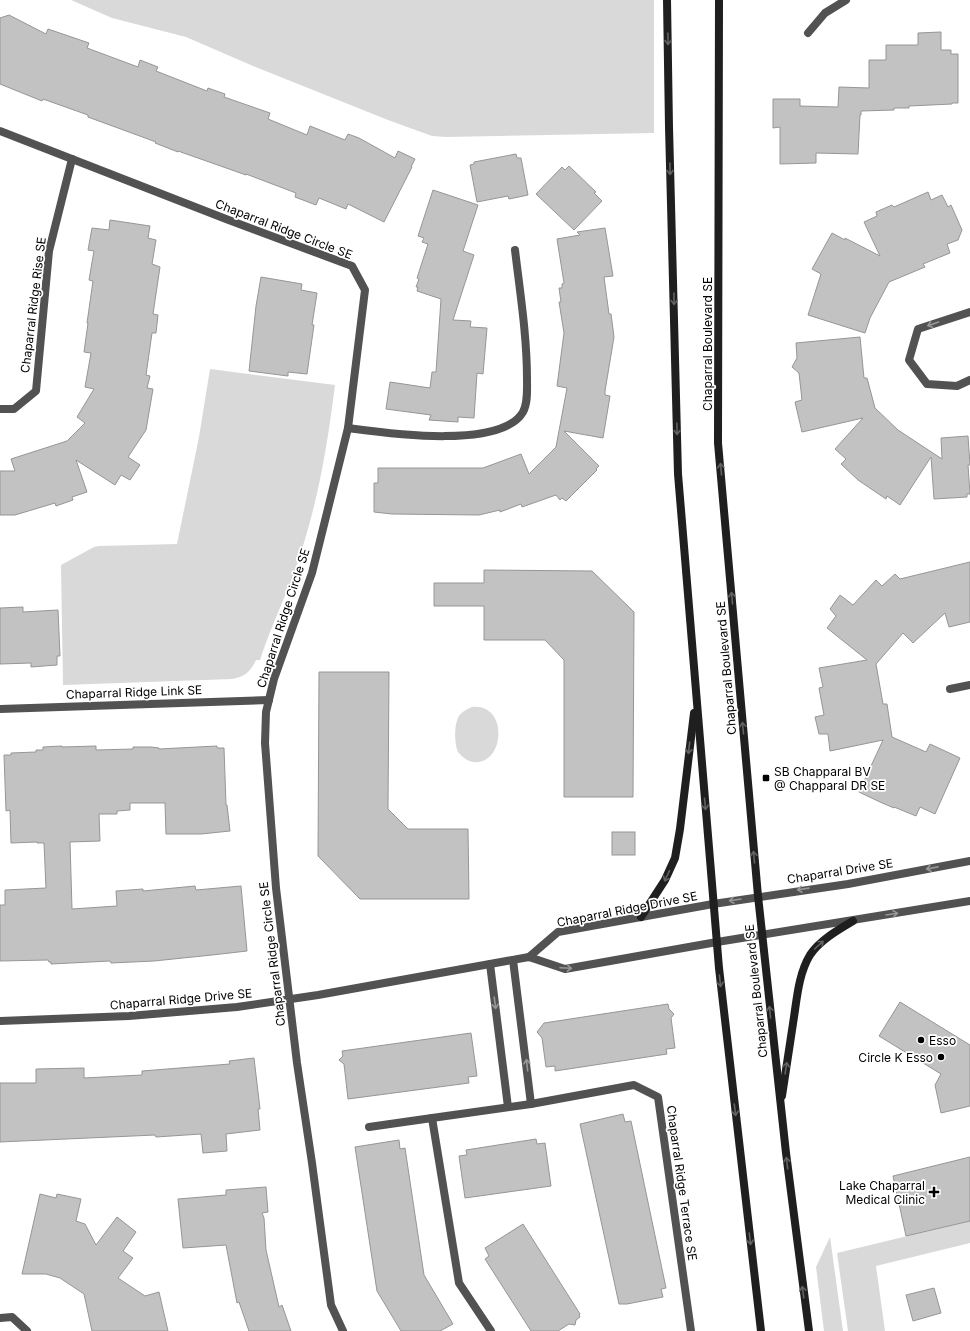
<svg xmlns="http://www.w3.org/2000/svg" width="970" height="1331" viewBox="0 0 970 1331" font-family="Inter,sans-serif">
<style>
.green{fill:#d9d9d9}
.building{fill:#c2c2c2;stroke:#969696}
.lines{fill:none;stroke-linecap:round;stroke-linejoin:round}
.minor{stroke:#525252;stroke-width:8}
.tertiary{stroke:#525252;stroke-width:8}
.secondary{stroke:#1f1f1f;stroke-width:8}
.oneway{stroke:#626262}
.oneway2{stroke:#979797}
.poi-dot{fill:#000;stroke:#fff;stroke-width:1.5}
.labels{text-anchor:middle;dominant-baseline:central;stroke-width:3.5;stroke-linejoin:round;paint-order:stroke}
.street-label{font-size:12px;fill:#000;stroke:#fff}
.poi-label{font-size:12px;fill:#000;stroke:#fff;text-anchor:start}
</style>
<rect width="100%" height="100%" fill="#fff"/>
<!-- green -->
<g class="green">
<path d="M 71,0 L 654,0 L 654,133 L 446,137 L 432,136 L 388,120 L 258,68 L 186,37 L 112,18 Z"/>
<path d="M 210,369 L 335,385 C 328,441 319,496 302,549 C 291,587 272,622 260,660 L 256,660 C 251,671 245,677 232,679 L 63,685 L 61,565 L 94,547 L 99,546 L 177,544 L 199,437 Z"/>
<path d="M 472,707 C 509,703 505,766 473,762 C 467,761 462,757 458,752 C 454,743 454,724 459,716 C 463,711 467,709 472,707 Z"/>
<path d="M 970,1221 L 970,1243 L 876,1266 L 885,1331 L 848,1331 L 837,1253 Z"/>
<path d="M 830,1237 L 843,1331 L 824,1331 L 816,1267 Z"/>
</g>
<!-- building -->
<g class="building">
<path d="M 9,15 L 46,34 L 48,29 L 89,43 L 87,48 L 138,67 L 140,60 L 158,67 L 156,71 L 207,91 L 208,88 L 225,94 L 224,97 L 270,113 L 268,119 L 307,135 L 310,126 L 345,140 L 348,134 L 359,138 L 395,158 L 398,151 L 415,159 L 411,167 L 412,167 L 384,222 L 348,204 L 346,209 L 319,198 L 316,205 L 295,197 L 296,193 L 246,174 L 246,175 L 178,151 L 178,152 L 155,143 L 156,142 L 88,117 L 88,115 L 43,99 L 42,101 L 0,84 L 0,18 Z"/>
<path d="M 941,32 L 941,50 L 951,50 L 951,54 L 958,54 L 958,103 L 952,103 L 952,104 L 909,106 L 909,108 L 894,108 L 894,110 L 861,111 L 861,115 L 860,115 L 858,154 L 816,153 L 816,163 L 780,164 L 780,127 L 773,128 L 773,99 L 800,99 L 800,106 L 838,107 L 839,87 L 869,88 L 869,60 L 886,60 L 886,45 L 918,45 L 918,33 Z"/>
<path d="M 516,154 L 517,158 L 521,158 L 528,195 L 509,199 L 508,196 L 477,202 L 470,165 L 474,164 L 474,162 Z"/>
<path d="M 569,166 L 596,192 L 594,193 L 602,201 L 574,230 L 536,194 L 562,167 L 565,170 Z"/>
<path d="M 433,190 L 478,205 L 463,251 L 474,255 L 453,320 L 471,321 L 470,327 L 487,328 L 483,374 L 477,373 L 474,418 L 458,417 L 458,422 L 429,420 L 431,415 L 386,409 L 390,382 L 430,388 L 432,372 L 436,372 L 441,299 L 417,291 L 418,287 L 416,287 L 419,279 L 417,278 L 428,244 L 422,242 L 424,238 L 418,236 Z"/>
<path d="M 928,192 L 931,200 L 942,195 L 948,207 L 951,205 L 962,230 L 958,240 L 947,244 L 950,253 L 923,264 L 925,267 L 889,282 L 870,318 L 865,333 L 808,315 L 821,274 L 812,269 L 832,233 L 845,240 L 845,238 L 880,256 L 864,222 L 877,216 L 876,212 L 892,205 L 894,207 Z"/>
<path d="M 110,220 L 150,226 L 148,238 L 156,240 L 152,264 L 160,267 L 153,314 L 158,315 L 156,333 L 152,333 L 146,375 L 150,376 L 147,388 L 153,389 L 146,430 L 128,457 L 140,465 L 130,480 L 121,475 L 115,485 L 76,460 L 87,492 L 72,497 L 73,500 L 56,506 L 55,503 L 15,515 L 0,515 L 0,471 L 15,471 L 11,459 L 67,441 L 85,423 L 77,417 L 94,389 L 85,387 L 91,353 L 84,352 L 88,323 L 87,323 L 93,281 L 89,280 L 94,251 L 88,250 L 92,228 L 109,230 Z"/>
<path d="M 605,228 L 613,276 L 604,277 L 609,314 L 611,314 L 614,337 L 605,391 L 605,395 L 610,396 L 603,438 L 564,431 L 599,466 L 596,469 L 597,470 L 566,501 L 562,498 L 560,500 L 556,495 L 522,507 L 521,504 L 500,512 L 500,510 L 479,515 L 392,514 L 374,512 L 374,483 L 378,483 L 378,468 L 483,468 L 521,454 L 529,474 L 556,447 L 567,388 L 557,386 L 564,333 L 559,302 L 561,302 L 559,288 L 562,288 L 562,284 L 564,283 L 557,239 L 580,235 L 577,232 Z"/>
<path d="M 261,277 L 302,284 L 301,290 L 317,293 L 312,325 L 314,325 L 307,374 L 288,372 L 288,376 L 249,371 L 256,306 Z"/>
<path d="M 860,337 L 864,378 L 867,378 L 875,408 L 898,430 L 942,459 L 941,438 L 968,436 L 970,465 L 968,465 L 970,494 L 967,494 L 967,497 L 934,499 L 931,457 L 900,505 L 887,496 L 886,499 L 858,480 L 841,464 L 846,459 L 835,449 L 863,418 L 802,432 L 795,402 L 802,400 L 799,373 L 792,367 L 797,358 L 796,343 Z"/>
<path d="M 970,562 L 970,622 L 949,627 L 945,613 L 913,643 L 903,633 L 876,664 L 883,704 L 887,704 L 892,737 L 926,752 L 930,744 L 960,758 L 935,814 L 920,807 L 916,816 L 894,807 L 894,808 L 880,802 L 859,792 L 883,740 L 830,751 L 828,734 L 819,734 L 815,717 L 824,715 L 819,688 L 823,687 L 819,668 L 867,660 L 827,628 L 836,616 L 830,609 L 840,595 L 853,605 L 876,580 L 882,586 L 895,574 L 900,579 Z"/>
<path d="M 484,570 L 592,571 L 634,612 L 633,797 L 564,797 L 564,660 L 545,640 L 484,640 L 484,606 L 434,606 L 434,583 L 484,583 Z"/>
<path d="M 23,607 L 23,612 L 58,610 L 60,656 L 57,656 L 57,665 L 31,667 L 31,663 L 0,664 L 0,608 Z"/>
<path d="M 319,672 L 389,672 L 388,809 L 408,829 L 468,829 L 469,899 L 360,899 L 318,856 Z"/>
<path d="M 62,746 L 62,747 L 96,746 L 96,750 L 133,749 L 133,747 L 151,747 L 159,748 L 159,749 L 217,746 L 217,748 L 224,748 L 226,805 L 227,805 L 230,831 L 201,834 L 166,834 L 165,803 L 130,803 L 130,810 L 117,811 L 117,814 L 99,814 L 100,841 L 70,842 L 72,909 L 117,906 L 116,891 L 143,889 L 143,891 L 195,886 L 196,890 L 241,886 L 247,951 L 212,955 L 154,961 L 111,963 L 110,961 L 51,964 L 51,962 L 49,962 L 48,960 L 0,961 L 0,905 L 5,905 L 5,890 L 46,888 L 44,843 L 37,843 L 37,842 L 11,843 L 10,810 L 6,811 L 4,755 L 11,755 L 11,753 L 36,752 L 36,750 L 43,750 L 43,747 Z"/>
<rect x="612" y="832" width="23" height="23"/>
<path d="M 900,1002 L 970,1045 L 970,1106 L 941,1113 L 935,1085 L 941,1074 L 879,1036 Z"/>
<path d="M 668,1004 L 669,1009 L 674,1014 L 671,1018 L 675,1048 L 666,1049 L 667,1054 L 555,1071 L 555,1066 L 546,1067 L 542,1038 L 537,1032 L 544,1023 Z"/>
<path d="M 471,1033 L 477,1076 L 468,1077 L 469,1083 L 348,1099 L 344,1064 L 339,1060 L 343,1056 L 342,1051 Z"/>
<path d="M 254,1058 L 260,1109 L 258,1109 L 260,1130 L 226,1134 L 227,1151 L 203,1153 L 201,1134 L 156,1137 L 155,1135 L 0,1142 L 0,1083 L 36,1083 L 36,1069 L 84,1068 L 84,1078 L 142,1075 L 142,1071 L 230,1064 L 229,1061 Z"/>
<path d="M 623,1114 L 625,1122 L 631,1121 L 666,1288 L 661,1289 L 663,1297 L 627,1304 L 619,1304 L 580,1124 Z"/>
<path d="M 536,1139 L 537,1144 L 545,1143 L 551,1186 L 465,1198 L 459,1156 L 467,1155 L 466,1150 Z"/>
<path d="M 399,1140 L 400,1149 L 405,1148 L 424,1275 L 453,1324 L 440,1331 L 401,1331 L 377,1291 L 355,1147 Z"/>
<path d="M 970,1157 L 970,1221 L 906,1236 L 893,1176 Z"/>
<path d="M 266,1187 L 268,1212 L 262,1213 L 264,1218 L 266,1250 L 279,1307 L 282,1305 L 291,1331 L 249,1331 L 239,1302 L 237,1303 L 226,1245 L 183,1248 L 178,1199 L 226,1195 L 226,1190 Z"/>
<path d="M 40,1194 L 56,1198 L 57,1194 L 81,1199 L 76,1221 L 85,1224 L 96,1245 L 117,1217 L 136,1232 L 123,1251 L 133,1258 L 118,1278 L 145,1296 L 159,1292 L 168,1331 L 92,1331 L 84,1294 L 60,1278 L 46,1274 L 22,1274 Z"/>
<path d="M 523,1224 L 580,1314 L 579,1315 L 580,1317 L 576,1320 L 575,1325 L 569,1324 L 558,1331 L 531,1331 L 485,1259 L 489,1256 L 485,1248 Z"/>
<path d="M 934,1288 L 941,1313 L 913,1321 L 906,1295 Z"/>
</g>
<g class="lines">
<!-- minor -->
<g class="minor">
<path d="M 808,33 L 825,13 L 846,0"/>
<path d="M 0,131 L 226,219 L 352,266 L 365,290 L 348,428 L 312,573 L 274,679 L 266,712 L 265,743 L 276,888 L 297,1063 L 312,1163 L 331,1305 L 343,1331"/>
<path d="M 970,312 L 918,329 L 909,360 L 927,384 L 957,386 L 970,380"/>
<path d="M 0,409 L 14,409 L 36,391 L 49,251 L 72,159"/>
<path d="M 348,428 C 385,433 501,450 523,412 C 528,403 527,390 527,379 C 527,336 520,292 515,250"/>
<path d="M 950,689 L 970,685"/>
<path d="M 0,709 L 269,700"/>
<path d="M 529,957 L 558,932 L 713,904"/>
<path d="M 513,960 L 531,1104"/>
<path d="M 490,964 L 508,1107"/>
<path d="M 0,1021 L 129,1016 L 237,1007 L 318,995 L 529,957 L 565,969 L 717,942"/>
<path d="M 369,1127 L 432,1118"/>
<path d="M 0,1318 L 12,1317 L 27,1331"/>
<path d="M 491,1331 L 459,1283 L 432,1118 L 531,1104 L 634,1085 L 658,1097 L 691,1331"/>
</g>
<!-- tertiary -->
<g class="tertiary">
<path d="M 713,904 L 848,884 L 970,861"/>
<path d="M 717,942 L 970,901"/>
</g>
<!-- secondary -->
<g class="secondary">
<path d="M 667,0 L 669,127 L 678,474 L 719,968 L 761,1331"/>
<path d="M 719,0 L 718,443 L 758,896 L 786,1153 L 809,1331"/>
<path d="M 641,917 L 665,880 L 675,858 L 680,829 L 694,713"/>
<path d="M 782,1096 C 786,1070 790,1043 794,1017 C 797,997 799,973 810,955 C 820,940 838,930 853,921"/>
</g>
</g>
<!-- one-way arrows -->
<defs><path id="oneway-shaft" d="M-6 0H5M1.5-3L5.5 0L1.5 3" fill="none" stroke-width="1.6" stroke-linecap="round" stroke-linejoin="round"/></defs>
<g class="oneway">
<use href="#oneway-shaft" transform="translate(668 39) rotate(89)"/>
<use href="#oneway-shaft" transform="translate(670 169) rotate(89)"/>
<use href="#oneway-shaft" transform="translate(674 299) rotate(89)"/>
<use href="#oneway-shaft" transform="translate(677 429) rotate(89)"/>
<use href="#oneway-shaft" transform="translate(721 469) rotate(-95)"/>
<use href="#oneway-shaft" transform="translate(732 598) rotate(-95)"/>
<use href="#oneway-shaft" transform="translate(743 728) rotate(-95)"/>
<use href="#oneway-shaft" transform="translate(689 748) rotate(97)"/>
<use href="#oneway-shaft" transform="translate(705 804) rotate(85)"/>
<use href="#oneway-shaft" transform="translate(754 857) rotate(-95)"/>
<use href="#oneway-shaft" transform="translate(667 876) rotate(115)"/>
<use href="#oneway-shaft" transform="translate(819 945) rotate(-42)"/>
<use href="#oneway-shaft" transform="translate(720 981) rotate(84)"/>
<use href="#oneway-shaft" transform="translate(770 1012) rotate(-96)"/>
<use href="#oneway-shaft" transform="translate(786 1068) rotate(-81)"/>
<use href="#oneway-shaft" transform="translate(735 1110) rotate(83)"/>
<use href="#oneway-shaft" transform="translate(787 1163) rotate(-97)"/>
<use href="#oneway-shaft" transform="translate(750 1239) rotate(83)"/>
<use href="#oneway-shaft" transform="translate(803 1292) rotate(-98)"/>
</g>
<g class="oneway2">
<use href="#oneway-shaft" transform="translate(933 324) rotate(161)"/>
<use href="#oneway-shaft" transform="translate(932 868) rotate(169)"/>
<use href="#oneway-shaft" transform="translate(803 889) rotate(172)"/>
<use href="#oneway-shaft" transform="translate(735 900) rotate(171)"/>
<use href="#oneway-shaft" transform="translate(892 914) rotate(-9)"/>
<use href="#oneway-shaft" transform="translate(566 968) rotate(3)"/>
<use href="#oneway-shaft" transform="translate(495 1003) rotate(82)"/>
<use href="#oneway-shaft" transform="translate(527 1065) rotate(-97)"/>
</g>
<!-- markers -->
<g class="poi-dot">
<rect x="762" y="774" width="8" height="8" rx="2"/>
<circle cx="921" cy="1040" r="4"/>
<circle cx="941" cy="1057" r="4"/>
<path d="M932 1186h4v4h4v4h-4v4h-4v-4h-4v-4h4z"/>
</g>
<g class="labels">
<!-- street labels -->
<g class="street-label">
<text transform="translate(284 229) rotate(21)">Chaparral Ridge Circle SE</text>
<text transform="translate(33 305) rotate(-83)">Chaparral Ridge Rise SE</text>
<text transform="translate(707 344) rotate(-90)">Chaparral Boulevard SE</text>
<text transform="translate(283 618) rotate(-72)">Chaparral Ridge Circle SE</text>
<text transform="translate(726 668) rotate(-95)">Chaparral Boulevard SE</text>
<text transform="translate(134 692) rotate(-2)">Chaparral Ridge Link SE</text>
<text transform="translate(840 871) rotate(-9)">Chaparral Drive SE</text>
<text transform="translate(627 909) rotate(-11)">Chaparral Ridge Drive SE</text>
<text transform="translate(272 954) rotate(-97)">Chaparral Ridge Circle SE</text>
<text transform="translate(756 991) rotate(-96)">Chaparral Boulevard SE</text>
<text transform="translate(181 999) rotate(-5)">Chaparral Ridge Drive SE</text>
<text transform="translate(682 1183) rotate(82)">Chaparral Ridge Terrace SE</text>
</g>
<!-- poi labels -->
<g class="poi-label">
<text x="774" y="771">SB Chapparal BV<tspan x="774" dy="14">@ Chapparal DR SE</tspan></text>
<text x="929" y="1040">Esso</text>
<text x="933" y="1057" text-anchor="end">Circle K Esso</text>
<text x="925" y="1185" text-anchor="end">Lake Chaparral<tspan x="925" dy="14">Medical Clinic</tspan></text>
</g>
</g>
</svg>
